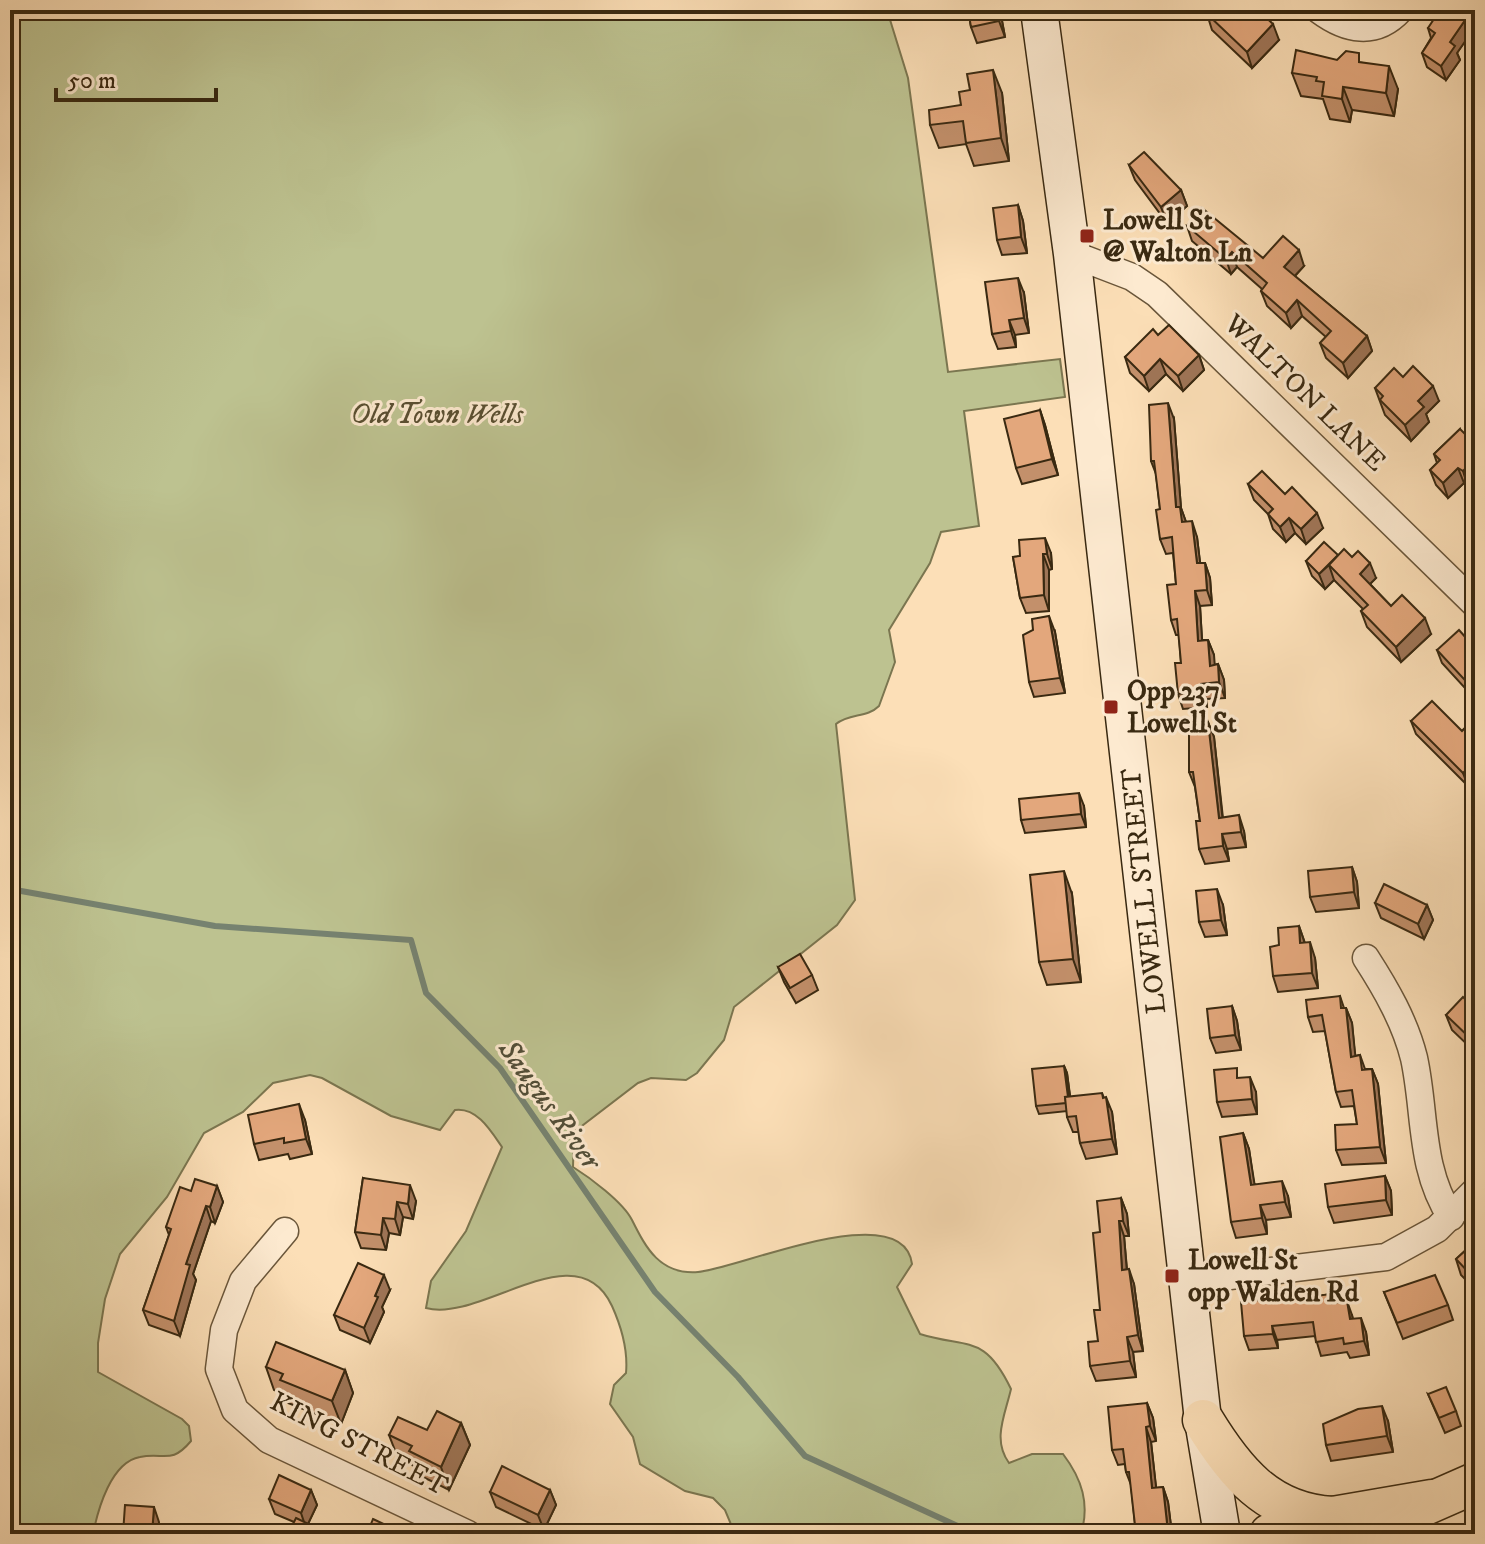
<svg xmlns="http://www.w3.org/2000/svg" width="1485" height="1544" viewBox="0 0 1485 1544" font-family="'IM FELL DW Pica',serif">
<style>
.green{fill:#bdc290;stroke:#7b7650;stroke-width:2}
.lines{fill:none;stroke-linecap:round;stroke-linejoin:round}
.stream{stroke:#768270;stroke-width:6}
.street-casing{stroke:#6a563a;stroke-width:29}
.secondary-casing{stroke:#392911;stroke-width:39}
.primary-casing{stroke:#392911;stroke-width:43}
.street{stroke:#fdead0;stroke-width:26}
.secondary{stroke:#fdead0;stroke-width:36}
.primary{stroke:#fcdfb7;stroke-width:40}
.wall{fill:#c3906b;stroke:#392911;stroke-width:2}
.shaded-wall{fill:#9f7557;stroke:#392911;stroke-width:2}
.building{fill:#e3a77c;stroke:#392911;stroke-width:2}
.poi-dot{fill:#8f2418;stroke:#fdead0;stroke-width:3}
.labels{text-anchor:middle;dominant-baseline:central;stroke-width:6;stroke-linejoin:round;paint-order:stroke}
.poi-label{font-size:28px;font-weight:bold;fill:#392911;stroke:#fdead0;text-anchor:start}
.street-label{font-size:28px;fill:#392911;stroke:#fdead0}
.park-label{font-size:28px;font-style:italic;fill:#5a4f31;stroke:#fdead0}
.water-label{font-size:30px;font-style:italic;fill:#524e38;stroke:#fdead0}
</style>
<rect width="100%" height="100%" fill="#fcdfb7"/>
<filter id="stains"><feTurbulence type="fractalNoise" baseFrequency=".0025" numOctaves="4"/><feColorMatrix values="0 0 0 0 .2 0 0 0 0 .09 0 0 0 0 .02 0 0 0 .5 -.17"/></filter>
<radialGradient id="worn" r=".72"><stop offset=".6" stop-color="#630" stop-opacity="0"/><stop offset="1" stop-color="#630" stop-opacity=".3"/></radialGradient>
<!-- green -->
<path class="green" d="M 10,10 L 887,10 L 908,78 L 948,372 L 1060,359 L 1065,397 L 964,411 L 979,526 L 941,532 L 930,563 L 889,630 L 895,662 L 879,706 C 867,718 850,713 836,724 L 855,900 L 837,925 L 734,1007 L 724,1040 L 697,1073 L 686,1080 L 651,1078 L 638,1083 L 574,1132 L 573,1167 C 589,1177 623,1202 632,1220 C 646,1248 660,1275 698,1272 C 738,1269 903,1195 912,1264 L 897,1287 L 920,1334 C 968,1349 984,1333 1011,1389 C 1005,1415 992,1440 1009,1463 L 1032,1454 L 1063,1454 C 1082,1479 1090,1504 1081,1534 L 735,1534 L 725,1510 L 713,1498 L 685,1491 L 640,1464 L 633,1437 L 610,1404 L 614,1385 L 626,1373 C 628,1351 621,1326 612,1306 C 577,1230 482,1323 426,1308 L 431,1281 L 466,1231 L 502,1147 C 491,1131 477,1107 455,1110 L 440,1130 L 391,1116 L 322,1078 L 310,1075 L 273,1083 L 243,1112 L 204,1133 L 167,1197 L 120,1254 L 105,1299 L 98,1343 L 98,1372 L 182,1419 L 189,1426 L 191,1441 C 171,1465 164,1452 140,1457 C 111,1462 98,1509 93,1534 L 10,1534 Z"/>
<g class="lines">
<!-- stream -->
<path class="stream" d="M 10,889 L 215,926 L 411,940 L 426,993 L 500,1068 L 655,1292 L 738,1377 L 805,1456 L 975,1534"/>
<!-- street casing -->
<g class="street-casing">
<g id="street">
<path d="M 1319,10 C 1346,30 1375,37 1400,10"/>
<path d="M 1072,254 L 1132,277 L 1157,294 L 1475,604"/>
<path d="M 1366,958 C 1386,989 1405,1022 1414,1058 C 1426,1113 1419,1168 1451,1217"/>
<path d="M 285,1231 L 243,1281 L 224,1330 L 219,1369 L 235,1410 L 269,1440 L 468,1534"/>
<path d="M 1189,1281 L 1386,1257 L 1437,1229 L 1475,1191"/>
</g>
</g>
<!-- secondary casing -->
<g class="secondary-casing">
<path id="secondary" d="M 1039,10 L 1072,254 L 1203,1420 L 1222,1534"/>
</g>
<!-- primary casing -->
<g class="primary-casing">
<g id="primary">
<path d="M 1203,1420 C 1234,1471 1268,1514 1333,1517"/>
<path d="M 1409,1512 L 1475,1483"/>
<path d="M 1270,1534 L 1333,1517 L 1432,1500"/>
</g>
</g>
<!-- street -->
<use href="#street" class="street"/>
<!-- secondary -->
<use href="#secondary" class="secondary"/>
<!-- primary -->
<use href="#primary" class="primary"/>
</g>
<!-- wall -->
<g class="wall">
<path d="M 968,10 L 1000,10 L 1005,37 L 977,43 L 971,27 Z"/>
<path d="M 1475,10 L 1475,27 L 1457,53 L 1460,60 L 1446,80 L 1427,67 L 1422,53 L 1431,38 L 1428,28 Z"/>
<path d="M 1207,14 L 1240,14 L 1279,40 L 1252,68 L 1212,30 Z"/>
<path d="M 1337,60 L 1363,63 L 1398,89 L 1394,116 L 1352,110 L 1350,122 L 1330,119 L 1323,99 L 1301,96 L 1292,73 Z"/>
<path d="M 1002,93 L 1009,161 L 974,166 L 966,144 L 939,148 L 930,125 L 961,105 Z"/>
<path d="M 1129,165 L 1181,190 L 1187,206 L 1167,223 L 1135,180 Z"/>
<path d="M 1018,205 L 1023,221 L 1027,253 L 1002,255 L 997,240 Z"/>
<path d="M 1187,226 L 1263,258 L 1304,266 L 1295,276 L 1367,336 L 1372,351 L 1348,378 L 1326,358 L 1320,343 L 1326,337 L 1302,316 L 1291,328 L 1267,306 L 1261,291 L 1262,289 L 1237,267 L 1231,274 L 1192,241 Z"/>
<path d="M 1024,293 L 1029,333 L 1015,335 L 1016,347 L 998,349 L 992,334 Z"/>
<path d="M 1158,335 L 1199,355 L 1204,370 L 1183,391 L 1166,374 L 1149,391 L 1130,373 L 1125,357 Z"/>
<path d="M 1403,377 L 1439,401 L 1426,414 L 1429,422 L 1411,441 L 1385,415 L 1375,388 Z"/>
<path d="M 1040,410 L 1045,425 L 1058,475 L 1022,484 L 1016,468 Z"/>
<path d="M 1174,419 L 1181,508 L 1186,522 L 1197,537 L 1200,563 L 1205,563 L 1210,578 L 1212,605 L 1200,606 L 1202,640 L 1208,640 L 1214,655 L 1214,665 L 1218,664 L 1224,680 L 1225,698 L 1206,699 L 1207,707 L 1183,709 L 1178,694 L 1181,663 L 1179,635 L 1176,635 L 1171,620 L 1176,584 L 1173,553 L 1166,554 L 1160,539 L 1160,509 L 1156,474 L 1151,461 Z"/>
<path d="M 1460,429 L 1468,487 L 1464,483 L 1448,498 L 1436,485 L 1430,470 L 1437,463 L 1434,454 Z"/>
<path d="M 1248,484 L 1285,494 L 1323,528 L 1306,544 L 1295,533 L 1286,542 L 1273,529 L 1268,514 L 1254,500 Z"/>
<path d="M 1051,553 L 1052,569 L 1049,570 L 1049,611 L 1026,613 L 1020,598 L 1013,557 Z"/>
<path d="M 1338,556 L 1376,578 L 1370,584 L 1391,606 L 1431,634 L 1401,662 L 1367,627 L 1361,611 L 1363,609 L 1334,580 L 1325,589 L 1312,576 L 1306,561 Z"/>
<path d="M 1055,632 L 1065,693 L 1034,697 L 1029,682 Z"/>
<path d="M 1475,648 L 1475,699 L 1442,663 L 1437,650 Z"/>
<path d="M 1475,718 L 1475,779 L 1468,786 L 1416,734 L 1411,721 L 1462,731 Z"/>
<path d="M 1208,722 L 1214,737 L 1223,818 L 1244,831 L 1246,847 L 1227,849 L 1229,861 L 1205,864 L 1199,849 L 1200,821 L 1195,787 L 1189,772 Z"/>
<path d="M 1084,806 L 1086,827 L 1025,833 L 1021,820 Z"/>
<path d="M 1352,867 L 1357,882 L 1359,908 L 1316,912 L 1310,897 Z"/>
<path d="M 1072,894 L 1081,982 L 1047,985 L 1039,962 Z"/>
<path d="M 1375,903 L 1427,905 L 1433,920 L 1424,939 L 1381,918 Z"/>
<path d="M 1223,905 L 1227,935 L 1205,937 L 1199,922 Z"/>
<path d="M 1299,926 L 1305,943 L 1315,958 L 1318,988 L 1278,992 L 1273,976 L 1279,945 Z"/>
<path d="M 778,967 L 812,975 L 818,990 L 796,1003 L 784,982 Z"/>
<path d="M 1340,996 L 1344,1008 L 1346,1008 L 1352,1023 L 1355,1056 L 1360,1055 L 1365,1069 L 1372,1069 L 1378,1084 L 1386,1163 L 1342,1165 L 1336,1150 L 1357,1124 L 1354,1106 L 1341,1107 L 1336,1092 L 1325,1031 L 1313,1032 L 1308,1017 Z"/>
<path d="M 1232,1006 L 1237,1021 L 1241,1050 L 1216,1053 L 1210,1038 Z"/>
<path d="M 1475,1009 L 1475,1052 L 1452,1030 L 1446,1015 Z"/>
<path d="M 1064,1066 L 1067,1073 L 1070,1097 L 1104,1098 L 1112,1112 L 1117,1154 L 1086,1159 L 1080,1143 L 1079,1132 L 1073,1132 L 1067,1117 L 1067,1111 L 1039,1114 L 1036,1106 Z"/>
<path d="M 1256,1092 L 1257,1114 L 1222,1117 L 1217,1102 Z"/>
<path d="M 305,1120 L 312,1154 L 290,1159 L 288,1154 L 259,1160 L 254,1144 Z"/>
<path d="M 1243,1133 L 1249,1149 L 1254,1184 L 1288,1196 L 1291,1217 L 1266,1220 L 1267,1234 L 1236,1238 L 1231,1222 Z"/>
<path d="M 1385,1176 L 1391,1191 L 1392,1215 L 1334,1223 L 1328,1207 Z"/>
<path d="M 363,1178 L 416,1201 L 413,1219 L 403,1217 L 400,1235 L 389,1233 L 386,1250 L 361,1248 L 355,1232 Z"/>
<path d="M 217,1186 L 223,1202 L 215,1223 L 211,1221 L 193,1274 L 196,1280 L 180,1336 L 149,1325 L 143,1310 L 169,1235 L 166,1227 L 191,1191 Z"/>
<path d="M 1121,1198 L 1127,1214 L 1129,1236 L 1124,1236 L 1127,1269 L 1134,1284 L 1143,1351 L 1133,1352 L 1136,1377 L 1096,1381 L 1090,1366 L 1098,1341 L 1100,1310 L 1100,1232 Z"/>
<path d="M 1475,1232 L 1475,1289 L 1461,1275 L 1456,1259 L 1471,1245 L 1469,1237 Z"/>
<path d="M 1299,1287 L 1303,1298 L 1331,1294 L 1334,1302 L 1352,1315 L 1353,1319 L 1366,1332 L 1369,1355 L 1350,1358 L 1347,1352 L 1321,1356 L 1315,1336 L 1277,1340 L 1278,1348 L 1249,1350 L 1244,1336 L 1278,1298 Z"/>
<path d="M 390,1290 L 382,1307 L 384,1312 L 370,1343 L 340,1330 L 334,1315 Z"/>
<path d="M 1384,1292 L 1448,1305 L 1453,1320 L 1403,1339 Z"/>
<path d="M 266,1367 L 345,1370 L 353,1393 L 341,1424 L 288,1403 L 285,1394 L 274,1390 Z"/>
<path d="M 1428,1394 L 1456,1411 L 1461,1426 L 1445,1433 Z"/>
<path d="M 1147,1403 L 1153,1418 L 1156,1441 L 1151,1442 L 1156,1488 L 1163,1487 L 1168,1502 L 1172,1534 L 1136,1534 L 1131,1485 L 1126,1472 L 1125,1464 L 1118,1465 L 1112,1450 Z"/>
<path d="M 1388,1421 L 1393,1452 L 1331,1461 L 1326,1445 Z"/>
<path d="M 461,1423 L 470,1445 L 449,1490 L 417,1474 L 414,1466 L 398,1458 L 389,1435 L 427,1430 Z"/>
<path d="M 311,1490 L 317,1505 L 308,1524 L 294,1522 L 275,1514 L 269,1499 Z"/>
<path d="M 550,1490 L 556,1505 L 544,1530 L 496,1507 L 490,1492 Z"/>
</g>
<!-- shaded-wall -->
<g class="shaded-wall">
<path d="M 997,10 L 1000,10 L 1005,37 L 999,21 Z"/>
<path d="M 1472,10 L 1475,10 L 1475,27 L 1457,53 L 1460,60 L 1446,80 L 1441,66 L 1450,42 Z"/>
<path d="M 1273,24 L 1279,40 L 1252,68 L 1247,52 Z"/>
<path d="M 1389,66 L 1398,89 L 1394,116 L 1386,93 Z"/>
<path d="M 993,70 L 1002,93 L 1009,161 L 1001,138 Z"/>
<path d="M 1343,87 L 1352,110 L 1350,122 L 1342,99 Z"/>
<path d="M 1181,190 L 1187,206 L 1167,223 L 1161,207 Z"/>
<path d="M 1018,205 L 1023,221 L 1027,253 L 1021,237 Z"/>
<path d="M 1299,250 L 1304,266 L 1289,282 L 1284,267 Z"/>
<path d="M 1232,252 L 1237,267 L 1231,274 L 1226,259 Z"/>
<path d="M 1018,278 L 1024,293 L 1029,333 L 1024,318 Z"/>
<path d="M 1297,300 L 1302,316 L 1291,328 L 1286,313 Z"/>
<path d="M 1009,320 L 1015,335 L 1016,347 L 1011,331 Z"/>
<path d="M 1367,336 L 1372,351 L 1348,378 L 1343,363 Z"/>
<path d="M 1199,355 L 1204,370 L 1183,391 L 1178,376 Z"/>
<path d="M 1160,359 L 1166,374 L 1149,391 L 1144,376 Z"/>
<path d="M 1433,386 L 1439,401 L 1426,414 L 1429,422 L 1411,441 L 1405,425 L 1418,401 Z"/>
<path d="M 1168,403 L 1174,419 L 1181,508 L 1186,522 L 1188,538 L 1176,507 Z"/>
<path d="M 1040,410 L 1045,425 L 1058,475 L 1052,459 Z"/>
<path d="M 1475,459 L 1475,480 L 1468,487 L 1463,471 Z"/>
<path d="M 1458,468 L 1464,483 L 1448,498 L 1443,483 Z"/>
<path d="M 1317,513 L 1323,528 L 1306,544 L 1301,529 Z"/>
<path d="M 1289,518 L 1295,533 L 1286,542 L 1280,527 Z"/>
<path d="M 1192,521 L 1197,537 L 1202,578 L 1197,563 Z"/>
<path d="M 1045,538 L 1051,553 L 1052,569 L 1047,554 Z"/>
<path d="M 1043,554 L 1049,570 L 1049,611 L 1044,595 Z"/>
<path d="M 1205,563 L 1210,578 L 1212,605 L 1207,590 Z"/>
<path d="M 1370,563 L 1376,578 L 1365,589 L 1360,574 Z"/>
<path d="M 1329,565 L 1334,580 L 1325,589 L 1319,574 Z"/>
<path d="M 1195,591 L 1200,606 L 1203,656 L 1198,641 Z"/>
<path d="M 1049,616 L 1055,632 L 1065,693 L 1060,678 Z"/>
<path d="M 1425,618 L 1431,634 L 1401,662 L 1396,647 Z"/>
<path d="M 1208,640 L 1214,655 L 1216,681 L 1210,666 Z"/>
<path d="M 1218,664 L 1224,680 L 1225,698 L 1219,682 Z"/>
<path d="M 1201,684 L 1206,699 L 1207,707 L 1201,692 Z"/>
<path d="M 1208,722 L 1214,737 L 1224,833 L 1219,818 Z"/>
<path d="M 1475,761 L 1475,779 L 1468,786 L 1463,773 Z"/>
<path d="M 1079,793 L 1084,806 L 1086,827 L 1081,814 Z"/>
<path d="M 1239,815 L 1244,831 L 1246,847 L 1241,832 Z"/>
<path d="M 1222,834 L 1227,849 L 1229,861 L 1223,846 Z"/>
<path d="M 1352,867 L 1357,882 L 1359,908 L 1354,892 Z"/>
<path d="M 1064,871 L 1072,894 L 1081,982 L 1073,959 Z"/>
<path d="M 1217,889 L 1223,905 L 1227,935 L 1221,920 Z"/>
<path d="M 1427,905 L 1433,920 L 1424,939 L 1418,924 Z"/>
<path d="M 1299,926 L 1304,941 L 1306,959 L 1300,943 Z"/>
<path d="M 1310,942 L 1315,958 L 1318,988 L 1312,973 Z"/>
<path d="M 1232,1006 L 1237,1021 L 1241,1050 L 1235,1035 Z"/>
<path d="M 1346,1008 L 1352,1023 L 1357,1072 L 1351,1057 Z"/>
<path d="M 1475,1035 L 1475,1049 L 1471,1039 Z"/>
<path d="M 1064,1066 L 1067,1073 L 1072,1110 L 1069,1102 Z"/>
<path d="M 1372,1069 L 1378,1084 L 1386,1163 L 1380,1147 Z"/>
<path d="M 1250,1077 L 1256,1092 L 1257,1114 L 1252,1099 Z"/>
<path d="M 1102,1093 L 1108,1108 L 1106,1097 L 1112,1112 L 1117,1154 L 1112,1139 Z"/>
<path d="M 299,1104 L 305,1120 L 312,1154 L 306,1139 Z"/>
<path d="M 1243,1133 L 1249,1149 L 1257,1200 L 1251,1185 Z"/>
<path d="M 1385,1176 L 1391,1191 L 1392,1215 L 1386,1200 Z"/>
<path d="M 1282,1181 L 1288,1196 L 1291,1217 L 1285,1202 Z"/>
<path d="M 410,1185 L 416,1201 L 413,1219 L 408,1204 Z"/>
<path d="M 217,1186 L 223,1202 L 215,1223 L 210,1207 Z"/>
<path d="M 1121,1198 L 1127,1214 L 1129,1236 L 1123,1221 Z"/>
<path d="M 397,1202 L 403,1217 L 400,1235 L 395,1219 Z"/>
<path d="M 1260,1205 L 1266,1220 L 1267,1234 L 1262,1218 Z"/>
<path d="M 206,1206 L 211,1221 L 193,1274 L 196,1280 L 180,1336 L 174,1321 L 186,1264 Z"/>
<path d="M 383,1218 L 389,1233 L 386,1250 L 381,1235 Z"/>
<path d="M 1119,1221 L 1124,1236 L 1128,1285 L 1122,1270 Z"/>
<path d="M 1129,1269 L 1134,1284 L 1143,1351 L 1138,1335 Z"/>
<path d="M 1475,1272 L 1475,1287 L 1471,1275 Z"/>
<path d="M 384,1275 L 390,1290 L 382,1307 L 384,1312 L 370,1343 L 364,1328 L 375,1296 Z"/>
<path d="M 1347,1301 L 1352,1315 L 1355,1333 L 1350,1319 Z"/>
<path d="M 1361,1318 L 1366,1332 L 1369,1355 L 1364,1341 Z"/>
<path d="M 1272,1326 L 1277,1340 L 1278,1348 L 1273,1334 Z"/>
<path d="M 1127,1337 L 1133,1352 L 1136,1377 L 1130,1361 Z"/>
<path d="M 345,1370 L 353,1393 L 341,1424 L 332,1401 Z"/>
<path d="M 1147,1403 L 1153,1418 L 1156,1441 L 1150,1426 Z"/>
<path d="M 1382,1406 L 1388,1421 L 1393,1452 L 1387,1436 Z"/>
<path d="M 461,1423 L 470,1445 L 449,1490 L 441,1467 Z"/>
<path d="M 1146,1427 L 1151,1442 L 1158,1504 L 1152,1488 Z"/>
<path d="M 1163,1487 L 1168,1502 L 1172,1534 L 1168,1534 L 1168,1532 Z"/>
<path d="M 311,1490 L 317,1505 L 306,1528 L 301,1513 Z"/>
<path d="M 550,1490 L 556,1505 L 544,1530 L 538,1515 Z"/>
<path d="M 154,1507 L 159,1522 L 158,1534 L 152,1534 Z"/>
</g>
<!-- building -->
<g class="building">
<path d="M 968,10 L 997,10 L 999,21 L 971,27 Z"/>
<path d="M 1211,10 L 1235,10 L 1240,14 L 1244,10 L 1258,10 L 1273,24 L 1247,52 L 1207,14 Z"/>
<path d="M 1440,10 L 1472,10 L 1450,42 L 1455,46 L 1441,66 L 1422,53 L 1435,33 L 1428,28 Z"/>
<path d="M 1296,50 L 1337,60 L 1346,51 L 1359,53 L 1359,62 L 1389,66 L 1386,93 L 1343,87 L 1342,99 L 1322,96 L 1324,82 L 1316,81 L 1317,77 L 1292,73 Z"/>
<path d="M 993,70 L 1001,138 L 966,143 L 963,121 L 930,125 L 929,110 L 961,105 L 959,92 L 970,90 L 967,74 Z"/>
<path d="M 1144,152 L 1181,190 L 1161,207 L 1129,165 Z"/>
<path d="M 1018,205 L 1021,237 L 997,240 L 993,208 Z"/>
<path d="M 1202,208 L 1263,258 L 1283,236 L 1299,250 L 1284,267 L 1367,336 L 1343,363 L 1320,343 L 1331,331 L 1297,300 L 1286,313 L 1261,291 L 1267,283 L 1232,252 L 1226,259 L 1187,226 Z"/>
<path d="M 1018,278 L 1024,318 L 1009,320 L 1011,331 L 992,334 L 985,282 Z"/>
<path d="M 1169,325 L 1199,355 L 1178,376 L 1160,359 L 1144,376 L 1125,357 L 1153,329 L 1158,335 Z"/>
<path d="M 1413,366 L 1433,386 L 1418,401 L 1424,407 L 1405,425 L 1380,400 L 1383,396 L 1375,388 L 1394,368 L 1403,377 Z"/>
<path d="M 1168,403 L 1176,507 L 1180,507 L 1182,522 L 1192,521 L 1197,563 L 1205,563 L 1207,590 L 1195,591 L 1198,641 L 1208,640 L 1210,666 L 1218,664 L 1219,682 L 1201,684 L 1201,692 L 1178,694 L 1175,663 L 1181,663 L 1177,619 L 1171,620 L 1167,585 L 1176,584 L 1172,537 L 1160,539 L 1156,510 L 1160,509 L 1154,461 L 1151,461 L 1149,405 Z"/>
<path d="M 1040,410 L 1052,459 L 1016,468 L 1004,419 Z"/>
<path d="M 1460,429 L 1475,444 L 1475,459 L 1463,471 L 1458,468 L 1443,483 L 1430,470 L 1440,460 L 1434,454 Z"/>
<path d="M 1262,471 L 1285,494 L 1292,487 L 1317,513 L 1301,529 L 1289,518 L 1280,527 L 1268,514 L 1273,509 L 1248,484 Z"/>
<path d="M 1045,538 L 1047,554 L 1043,554 L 1044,595 L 1020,598 L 1013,557 L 1020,556 L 1019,540 Z"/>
<path d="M 1324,542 L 1338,555 L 1319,574 L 1306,561 Z"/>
<path d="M 1344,549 L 1352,557 L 1358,551 L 1370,563 L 1360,574 L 1391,606 L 1402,595 L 1425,618 L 1396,647 L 1361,611 L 1368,605 L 1329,565 Z"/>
<path d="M 1049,616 L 1060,678 L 1029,682 L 1023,635 L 1033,630 L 1032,619 Z"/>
<path d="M 1459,630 L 1475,648 L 1475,691 L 1437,650 Z"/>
<path d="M 1432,701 L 1462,731 L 1475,718 L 1475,761 L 1463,773 L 1411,721 Z"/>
<path d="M 1208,722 L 1219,818 L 1239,815 L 1241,832 L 1222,834 L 1223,846 L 1199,849 L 1196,821 L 1200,821 L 1193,772 L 1189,772 L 1189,723 Z"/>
<path d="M 1079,793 L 1081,814 L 1021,820 L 1019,799 Z"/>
<path d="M 1352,867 L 1354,892 L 1310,897 L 1308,871 Z"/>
<path d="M 1064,871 L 1073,959 L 1039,962 L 1030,875 Z"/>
<path d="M 1384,884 L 1427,905 L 1418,924 L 1375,903 Z"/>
<path d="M 1217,889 L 1221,920 L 1199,922 L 1196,891 Z"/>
<path d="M 1299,926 L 1300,943 L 1310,942 L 1312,973 L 1273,976 L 1270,947 L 1279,945 L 1278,928 Z"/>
<path d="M 800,954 L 812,975 L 790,988 L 778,967 Z"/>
<path d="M 1340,996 L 1341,1008 L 1346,1008 L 1351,1057 L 1360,1055 L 1362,1070 L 1372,1069 L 1380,1147 L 1336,1150 L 1335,1125 L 1357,1124 L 1352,1090 L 1336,1092 L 1322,1015 L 1308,1017 L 1306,1000 Z"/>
<path d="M 1463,997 L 1475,1009 L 1475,1035 L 1471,1039 L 1446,1015 Z"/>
<path d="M 1232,1006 L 1235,1035 L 1210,1038 L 1207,1009 Z"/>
<path d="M 1064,1066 L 1068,1097 L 1065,1097 L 1066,1103 L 1036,1106 L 1032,1069 Z"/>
<path d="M 1237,1068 L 1237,1078 L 1250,1077 L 1252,1099 L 1217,1102 L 1214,1070 Z"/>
<path d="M 1102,1093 L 1103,1098 L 1106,1097 L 1112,1139 L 1080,1143 L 1076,1116 L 1067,1117 L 1065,1097 Z"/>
<path d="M 299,1104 L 306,1139 L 284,1143 L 284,1138 L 254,1144 L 248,1115 Z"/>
<path d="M 1243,1133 L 1251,1185 L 1282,1181 L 1285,1202 L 1260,1205 L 1262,1218 L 1231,1222 L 1220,1137 Z"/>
<path d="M 1385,1176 L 1386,1200 L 1328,1207 L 1325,1184 Z"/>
<path d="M 363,1178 L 410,1185 L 408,1204 L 397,1202 L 395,1219 L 383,1218 L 381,1235 L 355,1232 Z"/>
<path d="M 195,1179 L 217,1186 L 210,1207 L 206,1206 L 186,1264 L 190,1265 L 174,1321 L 143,1310 L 171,1229 L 166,1227 L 180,1187 L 191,1191 Z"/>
<path d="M 1121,1198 L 1123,1221 L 1119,1221 L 1122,1270 L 1129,1269 L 1138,1335 L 1127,1337 L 1130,1361 L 1090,1366 L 1088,1342 L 1098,1341 L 1094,1310 L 1100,1310 L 1093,1233 L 1100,1232 L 1097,1201 Z"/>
<path d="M 1475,1232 L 1475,1272 L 1471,1275 L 1456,1259 L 1474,1243 L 1469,1237 Z"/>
<path d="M 358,1263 L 384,1275 L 375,1296 L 378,1297 L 364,1328 L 334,1315 Z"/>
<path d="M 1435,1275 L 1448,1305 L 1397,1323 L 1384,1292 Z"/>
<path d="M 1299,1287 L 1300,1298 L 1331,1294 L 1332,1303 L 1347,1301 L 1350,1319 L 1361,1318 L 1364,1341 L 1344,1344 L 1343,1338 L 1316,1342 L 1313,1322 L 1272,1326 L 1273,1334 L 1244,1336 L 1241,1302 L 1278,1298 L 1278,1289 Z"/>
<path d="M 276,1342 L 345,1370 L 332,1401 L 280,1380 L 283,1374 L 266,1367 Z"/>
<path d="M 1446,1387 L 1456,1411 L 1439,1418 L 1428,1394 Z"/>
<path d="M 1147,1403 L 1150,1426 L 1146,1427 L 1152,1488 L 1163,1487 L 1168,1532 L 1136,1534 L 1129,1472 L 1126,1472 L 1123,1449 L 1112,1450 L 1108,1407 Z"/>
<path d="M 1382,1406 L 1387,1436 L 1326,1445 L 1323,1424 L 1358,1409 Z"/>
<path d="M 437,1411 L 461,1423 L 441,1467 L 409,1451 L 412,1446 L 389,1435 L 398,1417 L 427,1430 Z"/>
<path d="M 502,1466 L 550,1490 L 538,1515 L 490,1492 Z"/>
<path d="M 279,1475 L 311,1490 L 301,1513 L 269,1499 Z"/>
<path d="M 125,1505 L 154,1507 L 152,1534 L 123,1534 Z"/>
<path d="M 296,1518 L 325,1532 L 324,1534 L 288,1534 Z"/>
<path d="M 373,1519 L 405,1534 L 367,1534 Z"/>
<path d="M 625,1527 L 642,1534 L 621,1534 Z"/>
</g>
<!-- markers -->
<g class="poi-dot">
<rect x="1079" y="228" width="16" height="16" rx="4"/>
<rect x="1103" y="699" width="16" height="16" rx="4"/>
<rect x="1164" y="1268" width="16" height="16" rx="4"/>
</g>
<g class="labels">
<!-- poi labels -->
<g class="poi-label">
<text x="1103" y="220">Lowell St<tspan x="1103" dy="32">@ Walton Ln</tspan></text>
<text x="1127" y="691">Opp 237<tspan x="1127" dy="32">Lowell St</tspan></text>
<text x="1188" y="1260">Lowell St<tspan x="1188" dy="32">opp Walden Rd</tspan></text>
</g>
<!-- street labels -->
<g class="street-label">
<text transform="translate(1305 393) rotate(44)">WALTON LANE</text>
<text transform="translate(1144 891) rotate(-96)">LOWELL STREET</text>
<text transform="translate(359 1444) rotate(27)">KING STREET</text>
</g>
<!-- park labels -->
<g class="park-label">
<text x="437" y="414">Old Town Wells</text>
</g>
<!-- water labels -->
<g class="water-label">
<text transform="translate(549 1105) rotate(54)">Saugus River</text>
</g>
</g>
<!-- margin -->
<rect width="1485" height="1544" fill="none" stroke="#fcdfb7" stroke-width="40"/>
<rect x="12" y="12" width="1461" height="1520" fill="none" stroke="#392911" stroke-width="4"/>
<rect x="20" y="20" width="1445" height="1504" fill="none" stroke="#392911" stroke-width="2"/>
<!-- scale -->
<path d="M56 88v12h160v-12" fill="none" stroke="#392911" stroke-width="4"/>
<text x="68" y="88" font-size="24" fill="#392911" stroke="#fdead0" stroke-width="6" paint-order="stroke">50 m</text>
<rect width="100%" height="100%" filter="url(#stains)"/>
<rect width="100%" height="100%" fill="url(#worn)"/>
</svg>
